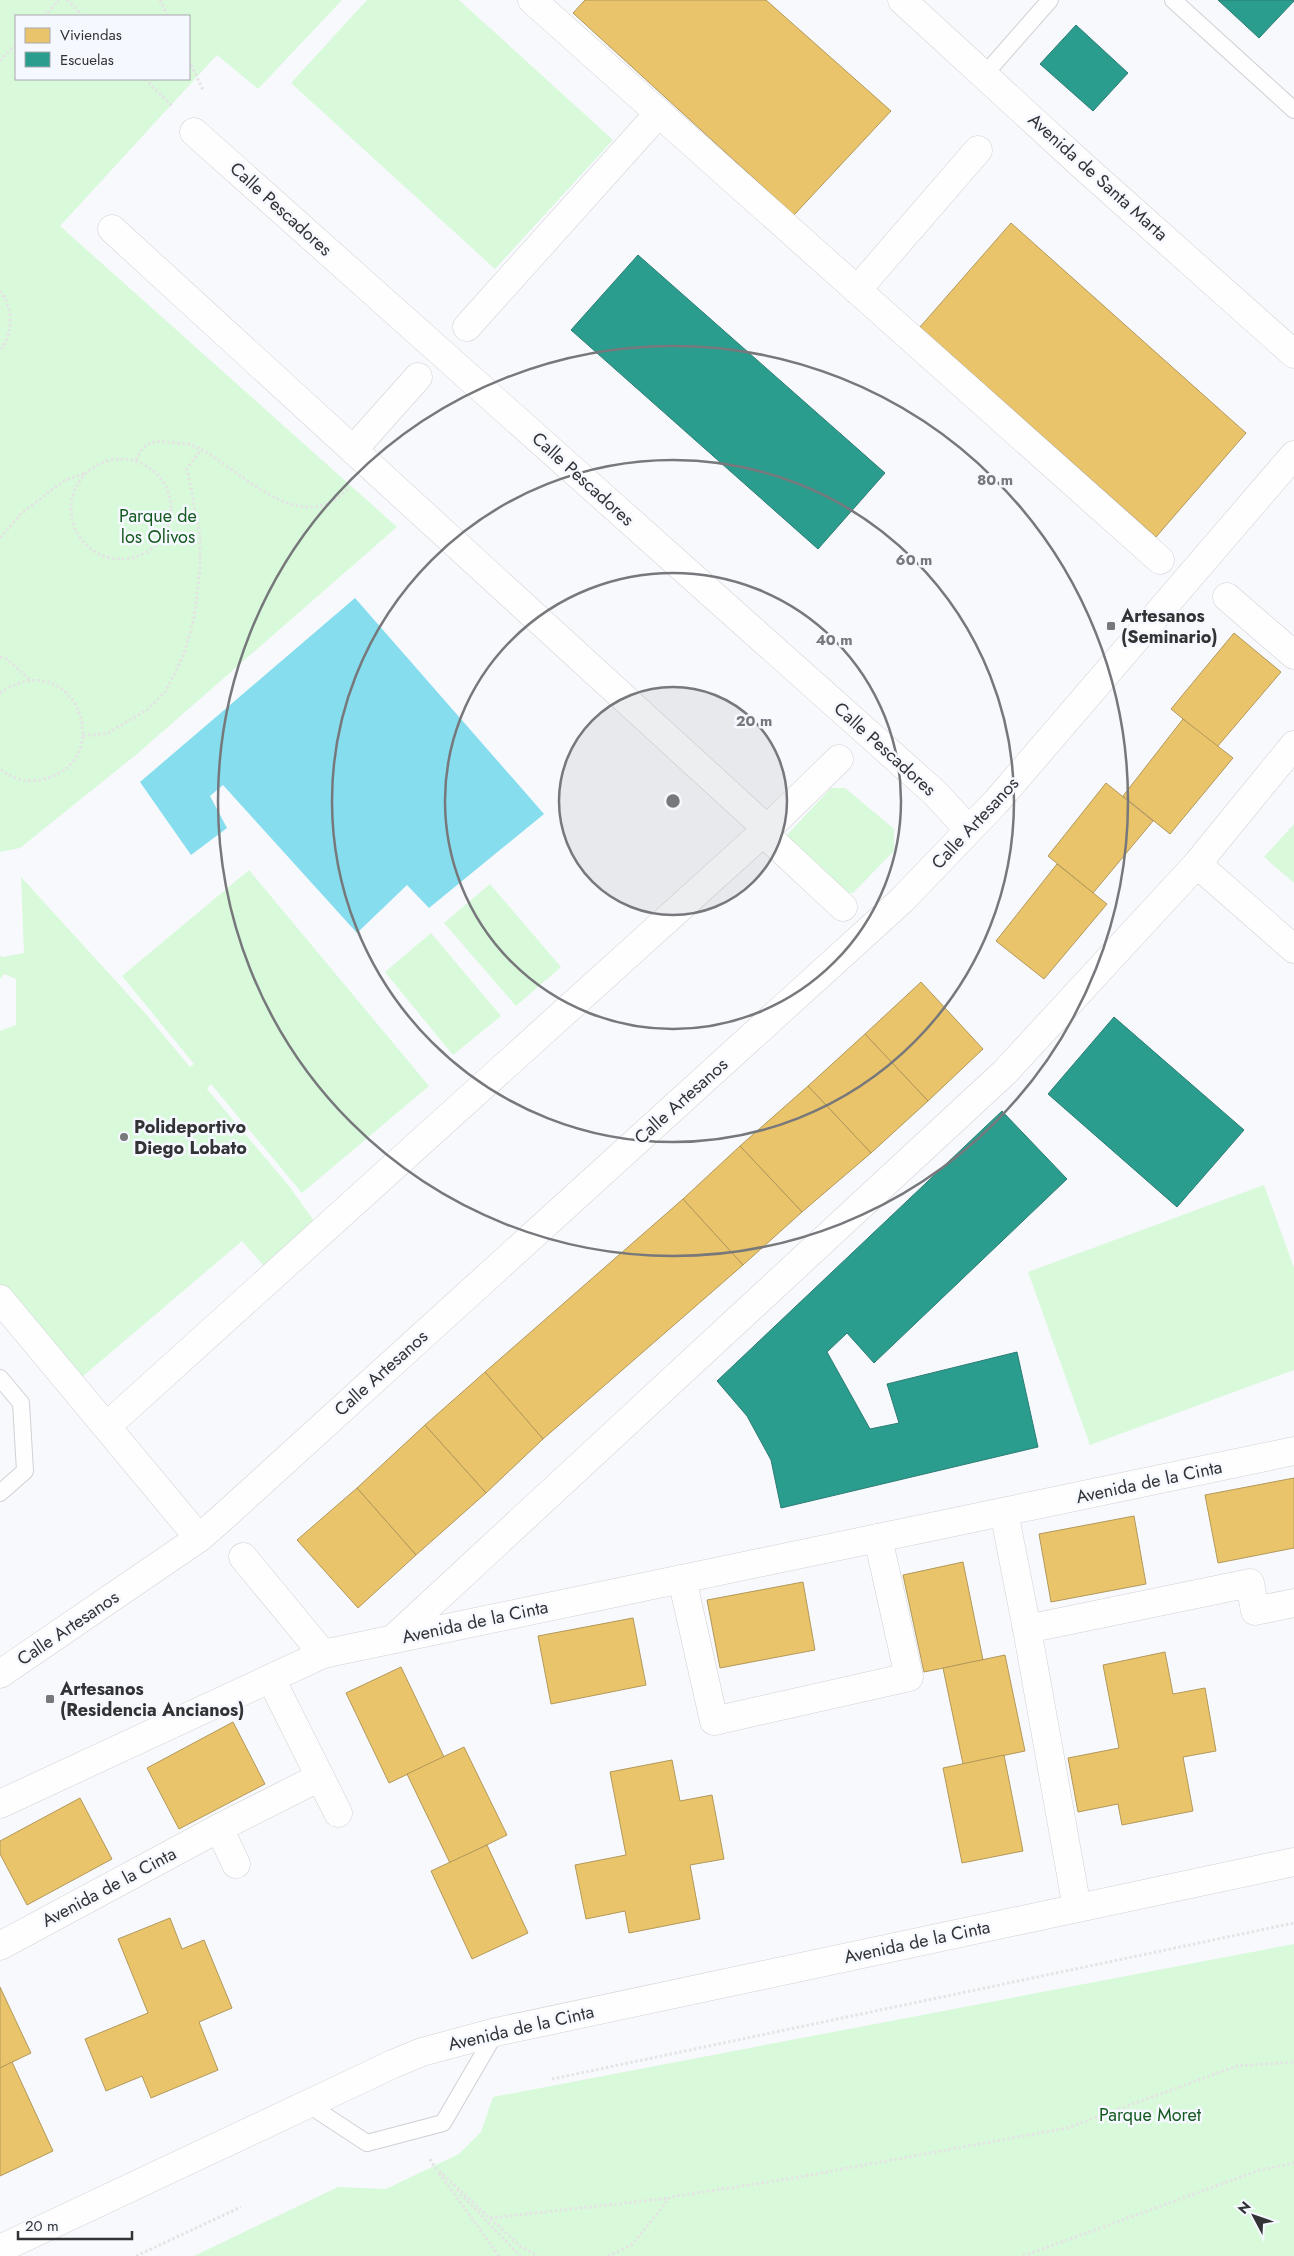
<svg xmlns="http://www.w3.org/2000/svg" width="1294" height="2256" viewBox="0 0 1294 2256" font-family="Jost,sans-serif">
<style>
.green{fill:#d8f9da;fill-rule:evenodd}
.water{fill:#85dded}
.homes{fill:#e9c46a;stroke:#b2985a}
.schools{fill:#2a9d8f;stroke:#2c7d74}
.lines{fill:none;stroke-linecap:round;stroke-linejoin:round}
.lane-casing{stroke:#d0d1d4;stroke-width:18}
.street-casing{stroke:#d0d1d4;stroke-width:29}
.secondary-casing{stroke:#d0d1d4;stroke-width:29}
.path{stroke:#e4e4e4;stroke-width:3;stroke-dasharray:2.5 2.5;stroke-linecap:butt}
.lane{stroke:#fefeff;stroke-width:16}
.street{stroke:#fefeff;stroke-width:28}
.secondary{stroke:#fefeff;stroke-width:28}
.ring{fill:none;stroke:#77787b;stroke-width:2.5}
.poi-dot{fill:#77787b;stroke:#f6f8ff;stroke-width:2}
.labels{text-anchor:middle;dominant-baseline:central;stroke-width:5;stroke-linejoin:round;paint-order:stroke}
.street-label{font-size:18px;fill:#323335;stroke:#f6f8ff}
.park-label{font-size:18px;fill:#155a1f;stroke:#f6f8ff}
.poi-label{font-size:18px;font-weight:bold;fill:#323335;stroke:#f6f8ff;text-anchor:start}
.centre{fill:#77787b;stroke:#f6f8ff;stroke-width:2.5}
.ring-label{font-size:15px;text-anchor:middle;font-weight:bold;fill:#77787b;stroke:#f6f8ff;stroke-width:5;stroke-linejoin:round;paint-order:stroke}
</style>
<rect width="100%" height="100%" fill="#f8f9fd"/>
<!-- green -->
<g class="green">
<path d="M 0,0 L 342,0 L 258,89 L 217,55 L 60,226 L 397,527 L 137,754 L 20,848 L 0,852 ZM 16,16 L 189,16 L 189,79 L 16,79 Z"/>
<path d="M 367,0 L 459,0 L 613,140 L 495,269 L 291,83 Z"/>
<path d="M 831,788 L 845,788 L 894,829 L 894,851 L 853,893 L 831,893 L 786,836 Z"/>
<path d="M 1294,824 L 1294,883 L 1264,857 Z"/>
<path d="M 249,870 L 429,1086 L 302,1193 L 211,1084 L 207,1089 L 289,1186 L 319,1228 L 271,1274 L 242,1241 L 76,1382 L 0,1290 L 0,1031 L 16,1025 L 16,979 L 4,974 L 0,979 L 0,956 L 3,957 L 24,953 L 21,877 L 145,1013 L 190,1067 L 194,1064 L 122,976 Z"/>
<path d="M 490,884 L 561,967 L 516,1006 L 444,923 Z"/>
<path d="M 431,933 L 501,1016 L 453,1055 L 385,972 Z"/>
<path d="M 1264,1185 L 1294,1268 L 1294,1370 L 1090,1445 L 1028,1272 Z"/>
<path d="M 1294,1944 L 1294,2256 L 194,2256 L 338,2187 L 386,2189 L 459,2154 L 481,2132 L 493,2097 Z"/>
</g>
<!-- water -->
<path class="water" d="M 355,598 L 544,814 L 429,908 L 407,885 L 357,933 L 223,785 L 210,796 L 227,828 L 191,855 L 140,782 Z"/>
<!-- homes -->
<g class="homes">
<path d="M 585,0 L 766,0 L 891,111 L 794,215 L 573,13 Z"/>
<path d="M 1011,223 L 1246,433 L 1156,537 L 920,327 Z"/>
<path d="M 1234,633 L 1281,672 L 1217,747 L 1171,709 Z"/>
<path d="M 1183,719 L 1233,758 L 1170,834 L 1123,796 Z"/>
<path d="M 1106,783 L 1153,821 L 1093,893 L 1048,856 Z"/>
<path d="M 1057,864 L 1107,904 L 1044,979 L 996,941 Z"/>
<path d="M 921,982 L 983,1049 L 928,1101 L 865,1034 Z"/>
<path d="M 865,1034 L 928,1101 L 871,1153 L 808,1086 Z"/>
<path d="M 808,1086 L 871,1153 L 802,1212 L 740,1146 Z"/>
<path d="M 740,1146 L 802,1212 L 743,1265 L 683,1199 Z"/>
<path d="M 683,1199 L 743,1265 L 543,1439 L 485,1372 Z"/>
<path d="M 485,1372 L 543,1439 L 486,1493 L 425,1425 Z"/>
<path d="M 425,1425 L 486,1493 L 416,1555 L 357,1488 Z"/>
<path d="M 1294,1478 L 1294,1548 L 1218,1563 L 1205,1495 Z"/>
<path d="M 357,1488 L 416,1555 L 358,1608 L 297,1540 Z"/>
<path d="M 1134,1516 L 1146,1584 L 1051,1602 L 1039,1534 Z"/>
<path d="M 963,1562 L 983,1660 L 924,1672 L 903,1575 Z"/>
<path d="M 803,1582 L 815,1650 L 720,1668 L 707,1600 Z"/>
<path d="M 633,1618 L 646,1685 L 551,1704 L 538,1636 Z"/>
<path d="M 1165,1652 L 1173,1694 L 1205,1688 L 1216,1751 L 1183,1757 L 1193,1811 L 1122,1825 L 1118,1804 L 1078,1812 L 1068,1758 L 1119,1748 L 1103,1665 Z"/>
<path d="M 1005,1655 L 1025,1751 L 963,1764 L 943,1668 Z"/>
<path d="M 401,1667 L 444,1757 L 389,1783 L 346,1693 Z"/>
<path d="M 233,1722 L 265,1784 L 179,1829 L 147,1768 Z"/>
<path d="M 464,1747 L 507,1835 L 450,1863 L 407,1774 Z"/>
<path d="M 1004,1755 L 1023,1851 L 962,1863 L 943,1768 Z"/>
<path d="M 672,1760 L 680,1801 L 712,1795 L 724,1859 L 690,1865 L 700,1919 L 629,1933 L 625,1911 L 586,1919 L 575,1865 L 626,1855 L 610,1772 Z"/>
<path d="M 80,1798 L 112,1859 L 27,1905 L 0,1854 L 0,1841 Z"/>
<path d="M 487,1845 L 528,1933 L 472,1959 L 431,1871 Z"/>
<path d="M 170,1918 L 182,1949 L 204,1940 L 232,2008 L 199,2022 L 218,2070 L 151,2098 L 142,2076 L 106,2091 L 85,2039 L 148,2013 L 118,1939 Z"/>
<path d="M 0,1987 L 31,2053 L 0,2068 Z"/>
<path d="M 12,2062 L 53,2151 L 0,2176 L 0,2068 Z"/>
</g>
<!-- schools -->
<g class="schools">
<path d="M 1218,0 L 1294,0 L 1294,1 L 1259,38 Z"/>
<path d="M 1076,25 L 1128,73 L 1093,111 L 1040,64 Z"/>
<path d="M 638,255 L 885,473 L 818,549 L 571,330 Z"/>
<path d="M 1114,1017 L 1244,1130 L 1177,1207 L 1048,1094 Z"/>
<path d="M 1002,1111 L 1067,1179 L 874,1363 L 847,1333 L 827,1352 L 870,1429 L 899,1423 L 887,1384 L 1017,1352 L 1038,1447 L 781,1508 L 771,1460 L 747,1416 L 717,1381 Z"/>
</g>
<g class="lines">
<!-- lane casing -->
<g class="lane-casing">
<g id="lane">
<path d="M 1173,0 L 1294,110"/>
<path d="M 985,74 L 1050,0"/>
<path d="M 0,1378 L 21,1403 L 25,1471 L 0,1493"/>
<path d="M 306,2103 L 367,2143 L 443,2123 L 496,2032"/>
</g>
</g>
<!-- street casing -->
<g class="street-casing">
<g id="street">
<path d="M 532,0 L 1160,560"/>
<path d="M 194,132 L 935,793 L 969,830"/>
<path d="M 112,229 L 767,829 L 768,837 L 843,907"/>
<path d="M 857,290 L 978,150"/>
<path d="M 467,327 L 659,113"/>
<path d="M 353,450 L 418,377"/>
<path d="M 1227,597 L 1294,655"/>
<path d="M 1197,864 L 1294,949"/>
<path d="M 0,1299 L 199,1538"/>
<path d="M 107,1426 L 767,829 L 839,759"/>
<path d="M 1004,1512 L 1027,1629 L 1250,1583 L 1255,1611 L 1294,1603"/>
<path d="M 243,1557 L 323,1654"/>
<path d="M 682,1579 L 714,1721 L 909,1677 L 878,1538"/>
<path d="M 1027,1629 L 1077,1908"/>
<path d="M 393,1639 L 1005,1072 L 1197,864 L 1294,745"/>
<path d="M 271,1679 L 338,1813"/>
<path d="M 0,1804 L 323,1654 L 1294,1451"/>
<path d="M 236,1864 L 219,1828 L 320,1777"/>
<path d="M 0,1946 L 219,1828"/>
</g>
</g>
<!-- secondary casing -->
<g class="secondary-casing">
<g id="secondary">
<path d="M 902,0 L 1084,167 L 1294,354"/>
<path d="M 0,1674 L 199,1538 L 222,1518 L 902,900 L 996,802 L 1294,455"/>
<path d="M 0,2249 L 393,2064 L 422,2052 L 496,2032 L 1294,1862"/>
</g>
</g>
<!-- path -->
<g class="path">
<path d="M 67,0 L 83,16"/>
<path d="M 160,0 L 168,16"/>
<path d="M 44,16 L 59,0"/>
<path d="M 189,60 L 203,90"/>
<path d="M 0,61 L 16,44"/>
<path d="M 145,79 L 173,107"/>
<path d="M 0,291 C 14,308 13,334 0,351"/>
<circle cx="121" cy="509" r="50"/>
<path d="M 136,460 C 144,444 149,440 168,442 C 175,443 184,443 191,445 C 238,463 296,542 348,489"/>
<path d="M 0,538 L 21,514 L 63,481 L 86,473"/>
<path d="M 0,657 L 7,659 L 30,680"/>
<path d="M 0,693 C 76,641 121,766 39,780 C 26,783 9,778 0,768"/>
<path d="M 83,736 L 108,733 L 147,710 L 166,691 L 184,654 L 194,618 L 200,569 L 200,535 L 187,469 L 200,451"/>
<path d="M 552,2079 L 1294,1923"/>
<path d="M 430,2159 L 434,2166 L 520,2246 L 538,2256"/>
<path d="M 439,2173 L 499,2256"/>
<path d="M 457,2190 L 520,2256"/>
<path d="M 490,2218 L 670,2198"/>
<path d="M 136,2256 L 241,2207"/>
<path d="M 608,2256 L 632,2245 L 670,2197 L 788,2179 L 1067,2128 L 1237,2066 L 1294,2062"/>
<path d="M 1023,2256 L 1260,2170 L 1294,2163"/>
</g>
<!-- lane -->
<use href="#lane" class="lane"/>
<!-- street -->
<use href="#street" class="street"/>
<!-- secondary -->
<use href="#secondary" class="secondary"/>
</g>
<!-- distance rings -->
<circle cx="673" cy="801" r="114" fill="#77787b" fill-opacity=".12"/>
<g class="ring">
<circle cx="673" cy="801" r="114"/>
<circle cx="673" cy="801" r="228"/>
<circle cx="673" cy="801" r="341"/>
<circle cx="673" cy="801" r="455"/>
</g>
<!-- markers -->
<g class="poi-dot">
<rect x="1106" y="621" width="10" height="10" rx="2.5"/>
<circle cx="124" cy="1137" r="5"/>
<rect x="45" y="1694" width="10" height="10" rx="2.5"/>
</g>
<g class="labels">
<!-- street labels -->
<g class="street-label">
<text transform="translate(1098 177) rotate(42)">Avenida de Santa Marta</text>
<text transform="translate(281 209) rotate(42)">Calle Pescadores</text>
<text transform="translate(583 479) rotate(42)">Calle Pescadores</text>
<text transform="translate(885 749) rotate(42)">Calle Pescadores</text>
<text transform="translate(975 823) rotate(-47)">Calle Artesanos</text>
<text transform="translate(681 1101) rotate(-42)">Calle Artesanos</text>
<text transform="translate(381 1373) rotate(-42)">Calle Artesanos</text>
<text transform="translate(1149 1482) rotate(-12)">Avenida de la Cinta</text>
<text transform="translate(475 1622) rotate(-12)">Avenida de la Cinta</text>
<text transform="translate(68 1628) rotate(-34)">Calle Artesanos</text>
<text transform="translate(109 1887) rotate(-28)">Avenida de la Cinta</text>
<text transform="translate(917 1942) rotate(-12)">Avenida de la Cinta</text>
<text transform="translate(521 2028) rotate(-13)">Avenida de la Cinta</text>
</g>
<!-- park labels -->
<g class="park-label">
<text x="158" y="516">Parque de<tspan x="158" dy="21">los Olivos</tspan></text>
<text x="1150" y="2115">Parque Moret</text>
</g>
<!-- poi labels -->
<g class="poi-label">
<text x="1121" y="616">Artesanos<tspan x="1121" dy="21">(Seminario)</tspan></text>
<text x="134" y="1127">Polideportivo<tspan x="134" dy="21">Diego Lobato</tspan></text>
<text x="60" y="1689">Artesanos<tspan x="60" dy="21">(Residencia Ancianos)</tspan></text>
</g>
</g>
<circle cx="673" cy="801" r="8" class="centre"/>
<g class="ring-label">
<text x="995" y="485">80 m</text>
<text x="914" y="565">60 m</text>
<text x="834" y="645">40 m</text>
<text x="754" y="726">20 m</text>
</g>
<!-- legend -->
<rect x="15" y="15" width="175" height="65" fill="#f6f8ff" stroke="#a8a9ae"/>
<rect x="25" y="28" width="25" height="15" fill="#e9c46a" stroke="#a8a9ae"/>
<text x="60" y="40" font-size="15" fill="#323335">Viviendas</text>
<rect x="25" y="52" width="25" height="15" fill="#2a9d8f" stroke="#a8a9ae"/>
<text x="60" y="65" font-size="15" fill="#323335">Escuelas</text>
<!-- north arrow -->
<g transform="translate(1254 2216) rotate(311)" stroke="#f6f8ff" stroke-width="4" paint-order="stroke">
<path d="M0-4L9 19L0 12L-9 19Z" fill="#323335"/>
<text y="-8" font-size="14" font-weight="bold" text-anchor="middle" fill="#323335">N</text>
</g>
<!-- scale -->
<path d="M18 2231v8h114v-8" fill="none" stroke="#323335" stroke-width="2.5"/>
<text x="25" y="2231" font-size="15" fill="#323335" stroke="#f6f8ff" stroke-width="4" paint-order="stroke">20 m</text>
</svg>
